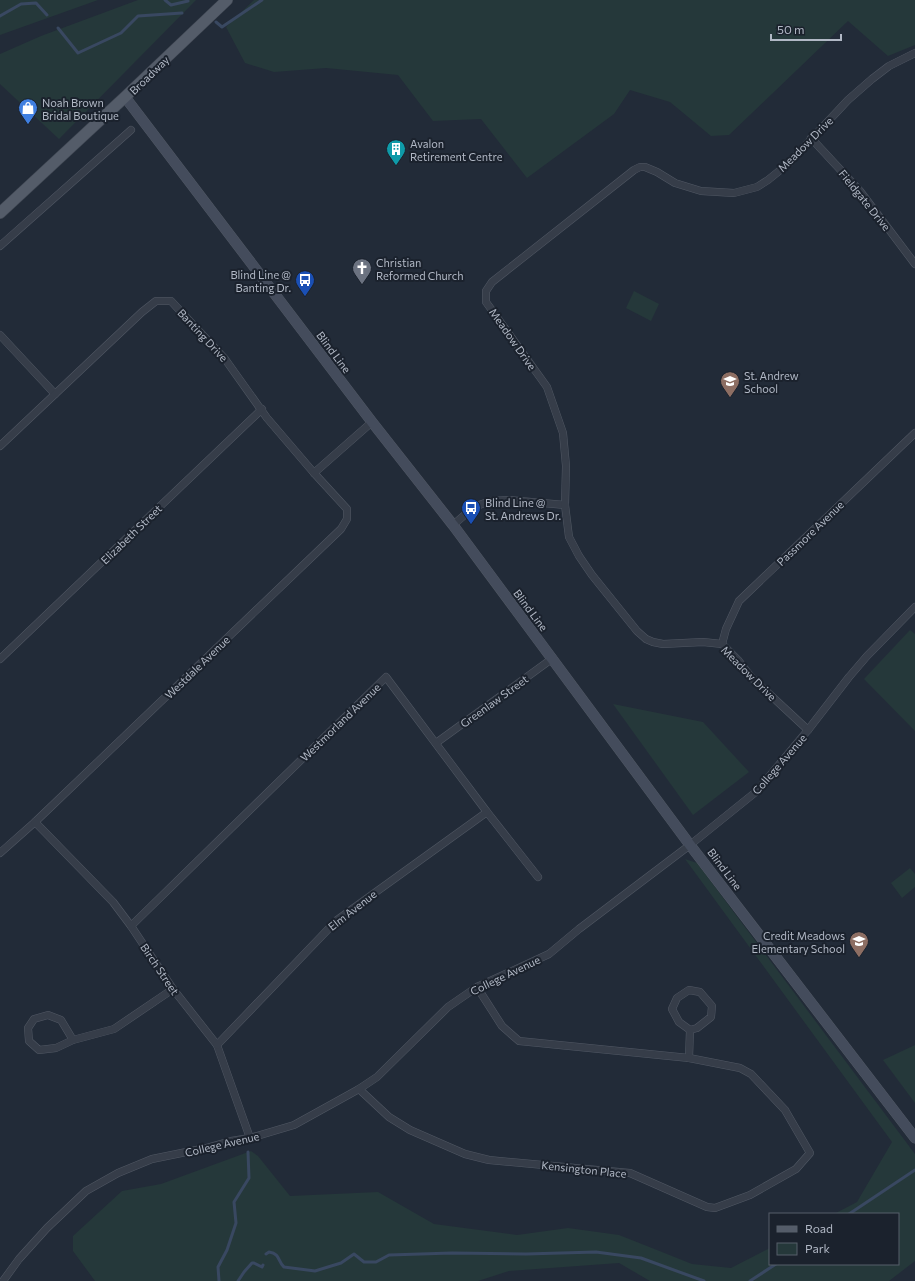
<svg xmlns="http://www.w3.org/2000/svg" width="915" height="1281" viewBox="0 0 915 1281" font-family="Commissioner,sans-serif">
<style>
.green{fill:#25383a}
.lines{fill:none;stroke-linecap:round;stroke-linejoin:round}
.stream{stroke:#394861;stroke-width:3}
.street-casing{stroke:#515864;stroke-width:8}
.secondary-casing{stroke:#515864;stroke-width:11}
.primary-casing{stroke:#3f4652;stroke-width:12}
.street{stroke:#363d49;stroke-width:7}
.secondary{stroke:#444c5c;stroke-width:10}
.primary{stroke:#545c69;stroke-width:11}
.labels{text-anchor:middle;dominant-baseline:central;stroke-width:4;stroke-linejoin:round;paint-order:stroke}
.street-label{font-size:11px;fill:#b1b8c5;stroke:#1b222d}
.poi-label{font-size:11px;fill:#b1b8c5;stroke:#1b222d;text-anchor:start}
</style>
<rect width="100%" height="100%" fill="#222b38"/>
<!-- green -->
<g class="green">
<path d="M 0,0 L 98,0 L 0,35 Z"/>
<path d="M 138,0 L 196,0 L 59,139 L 0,84 L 0,54 L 41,36 Z"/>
<path d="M 254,0 L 915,0 L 915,45 L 888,56 L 848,21 L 729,135 L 711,136 L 670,102 L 630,90 L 614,114 L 527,178 L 481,119 L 433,121 L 398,75 L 326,68 L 274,72 L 245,63 L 226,27 Z"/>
<path d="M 634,291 L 659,304 L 651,321 L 626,308 Z"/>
<path d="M 910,630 L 915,634 L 915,731 L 864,679 Z"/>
<path d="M 613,704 L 703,722 L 749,772 L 693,815 Z"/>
<path d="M 685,859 L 697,863 L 915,1154 L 915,1261 L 889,1281 L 650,1281 L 619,1263 L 509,1271 L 478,1281 L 95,1281 L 73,1251 L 73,1236 L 122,1191 L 161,1184 L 251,1151 L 258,1156 L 290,1196 L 378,1192 L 434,1224 L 517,1235 L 568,1228 L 619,1235 L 657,1250 L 692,1264 L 731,1268 L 770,1248 L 770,1264 L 898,1264 L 898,1214 L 834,1214 L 857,1202 L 892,1142 Z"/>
<path d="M 910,868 L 915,874 L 915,887 L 902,898 L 891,883 Z"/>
<path d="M 915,1045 L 915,1103 L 883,1060 Z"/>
</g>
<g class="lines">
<!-- stream -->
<g class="stream">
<path d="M 165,0 L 171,5 L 188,1"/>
<path d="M 0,16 L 21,4 L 36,3 L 47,15"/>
<path d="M 216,22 L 222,27 L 262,0"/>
<path d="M 58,28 L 78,53 L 121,33 L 138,16 L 182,13"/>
<path d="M 849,1214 L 915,1170"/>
<path d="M 266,1254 L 269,1252 C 281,1254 277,1261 284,1267 L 315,1271 L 341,1263 L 354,1254 L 364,1262 L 376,1262 L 389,1255 L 452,1253 L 526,1254 L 596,1252 L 641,1258 L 704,1281"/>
<path d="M 219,1281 L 218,1267 L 227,1250 L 236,1223 L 234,1202 L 249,1178 L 248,1152"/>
<path d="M 238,1281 L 244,1272 L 252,1263 L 254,1263 L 262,1267 L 263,1265"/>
<path d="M 750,1281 L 776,1264"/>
</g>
<!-- street casing -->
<g class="street-casing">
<g id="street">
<path d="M 811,138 L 860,191 L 915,264"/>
<path d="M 0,246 L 131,130"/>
<path d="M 0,335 L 55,394"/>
<path d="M 0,446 L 142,312 L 156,301 L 171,301 L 225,359 L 267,418 L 314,473 L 347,509 L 347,519 L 341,529 L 35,822 L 0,853"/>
<path d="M 314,473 L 372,422"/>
<path d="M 453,525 L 474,507 L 490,501 L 509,500 L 565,505"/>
<path d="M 722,644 L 726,629 L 739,601 L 915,433"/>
<path d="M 0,659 L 262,409"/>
<path d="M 808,730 L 751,677 L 738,660 L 722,644 L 703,642 L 663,644 L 653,642 L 646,639 L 637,631 L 592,575 L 579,556 L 569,537 L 565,505 L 566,466 L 563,433 L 547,387 L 486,302 L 486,291 L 492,282 L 634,170 L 640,167 L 645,167 L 657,172 L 675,183 L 701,191 L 734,193 L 757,187 L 768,180 L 789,163 L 848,100 L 872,79 L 889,66 L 915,53"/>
<path d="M 436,743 L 553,658"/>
<path d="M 35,822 L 113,902 L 131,926 L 173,989 L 217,1045 L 250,1138"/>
<path d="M 131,926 L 386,677 L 487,812 L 538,877"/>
<path d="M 73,1040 L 61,1020 L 48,1015 L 34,1019 L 28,1028 L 29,1041 L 39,1050 L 56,1048 L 73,1040 L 114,1029 L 173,989"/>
<path d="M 217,1045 L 337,920 L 487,812"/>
<path d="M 689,1058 L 690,1030 L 679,1022 L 672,1009 L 677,998 L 689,990 L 700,992 L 712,1006 L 711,1017 L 697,1028 L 690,1030"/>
<path d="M 359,1089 L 389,1117 L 410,1130 L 465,1154 L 489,1160 L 630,1173 L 707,1207 L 715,1208 L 750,1195 L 796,1169 L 810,1153 L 785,1110 L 751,1074 L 740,1068 L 689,1058 L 519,1041 L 502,1026 L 477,987"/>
<path d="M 3,1281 L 19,1259 L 47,1228 L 86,1191 L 118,1173 L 152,1159 L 206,1148 L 231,1141 L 250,1138 L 294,1125 L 359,1089 L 377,1077 L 448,1007 L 477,987 L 549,954 L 579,929 L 690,845 L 757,791 L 808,730 L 849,677 L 867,656 L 915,607"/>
</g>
</g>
<!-- secondary casing -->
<g class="secondary-casing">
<path id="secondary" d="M 125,97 L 372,422 L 453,525 L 690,845 L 915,1138"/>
</g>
<!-- primary casing -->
<g class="primary-casing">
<path id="primary" d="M 0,213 L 125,97 L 227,0"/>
</g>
<!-- street -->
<use href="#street" class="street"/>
<!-- secondary -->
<use href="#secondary" class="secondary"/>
<!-- primary -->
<use href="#primary" class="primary"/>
</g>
<!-- icons -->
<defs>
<g id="shop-pin" transform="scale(1)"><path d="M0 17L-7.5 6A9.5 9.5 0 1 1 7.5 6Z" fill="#3f7fe0" stroke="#1b222d"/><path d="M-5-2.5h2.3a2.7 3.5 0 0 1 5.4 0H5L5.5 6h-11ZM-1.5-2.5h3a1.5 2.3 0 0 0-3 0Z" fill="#fff"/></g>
<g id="building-pin" transform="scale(1)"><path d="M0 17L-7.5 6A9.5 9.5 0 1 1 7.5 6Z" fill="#0f9aa8" stroke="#1b222d"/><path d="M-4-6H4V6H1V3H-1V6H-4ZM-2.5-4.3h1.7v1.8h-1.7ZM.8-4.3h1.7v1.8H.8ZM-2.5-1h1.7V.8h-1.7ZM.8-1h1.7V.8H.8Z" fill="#fff"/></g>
<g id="church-pin" transform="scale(1)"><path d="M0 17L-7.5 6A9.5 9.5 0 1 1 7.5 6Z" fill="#6b7280" stroke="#1b222d"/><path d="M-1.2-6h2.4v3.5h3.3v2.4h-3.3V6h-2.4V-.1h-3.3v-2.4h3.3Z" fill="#fff"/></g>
<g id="bus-pin" transform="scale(1)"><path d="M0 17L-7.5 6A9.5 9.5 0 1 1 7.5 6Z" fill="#1a4fb4" stroke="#1b222d"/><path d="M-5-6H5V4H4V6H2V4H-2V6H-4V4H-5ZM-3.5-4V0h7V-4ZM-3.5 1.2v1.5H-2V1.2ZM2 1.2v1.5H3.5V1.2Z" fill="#fff"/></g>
<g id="school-pin" transform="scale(1)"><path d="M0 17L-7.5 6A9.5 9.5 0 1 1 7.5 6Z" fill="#8d6e63" stroke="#1b222d"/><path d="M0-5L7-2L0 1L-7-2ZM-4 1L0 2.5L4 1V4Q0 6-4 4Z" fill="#fff"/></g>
</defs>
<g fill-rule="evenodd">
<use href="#shop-pin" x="28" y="108"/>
<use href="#building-pin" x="396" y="149"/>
<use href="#church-pin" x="362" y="268"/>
<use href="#bus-pin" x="305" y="280"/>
<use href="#school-pin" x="730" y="381"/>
<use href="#bus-pin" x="471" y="508"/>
<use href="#school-pin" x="859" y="941"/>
</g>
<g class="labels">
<!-- street labels -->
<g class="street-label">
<text transform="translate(149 75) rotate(-44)">Broadway</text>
<text transform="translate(805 144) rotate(-45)">Meadow Drive</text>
<text transform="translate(865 200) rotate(51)">Fieldgate Drive</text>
<text transform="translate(203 335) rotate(47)">Banting Drive</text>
<text transform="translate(513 339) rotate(55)">Meadow Drive</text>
<text transform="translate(334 352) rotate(53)">Blind Line</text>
<text transform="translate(810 533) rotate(-44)">Passmore Avenue</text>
<text transform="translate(131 534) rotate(-44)">Elizabeth Street</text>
<text transform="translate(531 610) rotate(53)">Blind Line</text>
<text transform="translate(197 667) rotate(-44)">Westdale Avenue</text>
<text transform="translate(749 673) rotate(45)">Meadow Drive</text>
<text transform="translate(494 701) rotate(-36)">Greenlaw Street</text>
<text transform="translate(340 722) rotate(-44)">Westmorland Avenue</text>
<text transform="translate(779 764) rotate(-49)">College Avenue</text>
<text transform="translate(725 869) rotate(53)">Blind Line</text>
<text transform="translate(352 910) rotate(-38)">Elm Avenue</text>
<text transform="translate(160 969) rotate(56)">Birch Street</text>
<text transform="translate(505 975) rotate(-26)">College Avenue</text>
<text transform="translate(222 1144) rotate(-13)">College Avenue</text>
<text transform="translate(584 1169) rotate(6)">Kensington Place</text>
</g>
<!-- poi labels -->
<g class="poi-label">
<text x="42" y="102">Noah Brown<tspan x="42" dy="13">Bridal Boutique</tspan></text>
<text x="410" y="143">Avalon<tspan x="410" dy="13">Retirement Centre</tspan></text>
<text x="376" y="262">Christian<tspan x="376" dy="13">Reformed Church</tspan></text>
<text x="291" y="274" text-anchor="end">Blind Line @<tspan x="291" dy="13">Banting Dr.</tspan></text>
<text x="744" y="375">St. Andrew<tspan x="744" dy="13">School</tspan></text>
<text x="485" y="502">Blind Line @<tspan x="485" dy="13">St. Andrews Dr.</tspan></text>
<text x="845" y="935" text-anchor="end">Credit Meadows<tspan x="845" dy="13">Elementary School</tspan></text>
</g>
</g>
<!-- legend -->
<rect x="769" y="1213" width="130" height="52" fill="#1b222d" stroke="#575e6a"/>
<rect x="777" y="1226" width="20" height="6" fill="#545c69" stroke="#575e6a"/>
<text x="805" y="1233" font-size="12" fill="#b1b8c5">Road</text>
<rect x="777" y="1243" width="20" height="12" fill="#25383a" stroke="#575e6a"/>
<text x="805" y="1253" font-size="12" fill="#b1b8c5">Park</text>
<!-- scale -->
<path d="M771 34v6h70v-6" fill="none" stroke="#b1b8c5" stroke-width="2"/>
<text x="777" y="34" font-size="12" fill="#b1b8c5" stroke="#1b222d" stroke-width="3" paint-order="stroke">50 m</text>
</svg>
